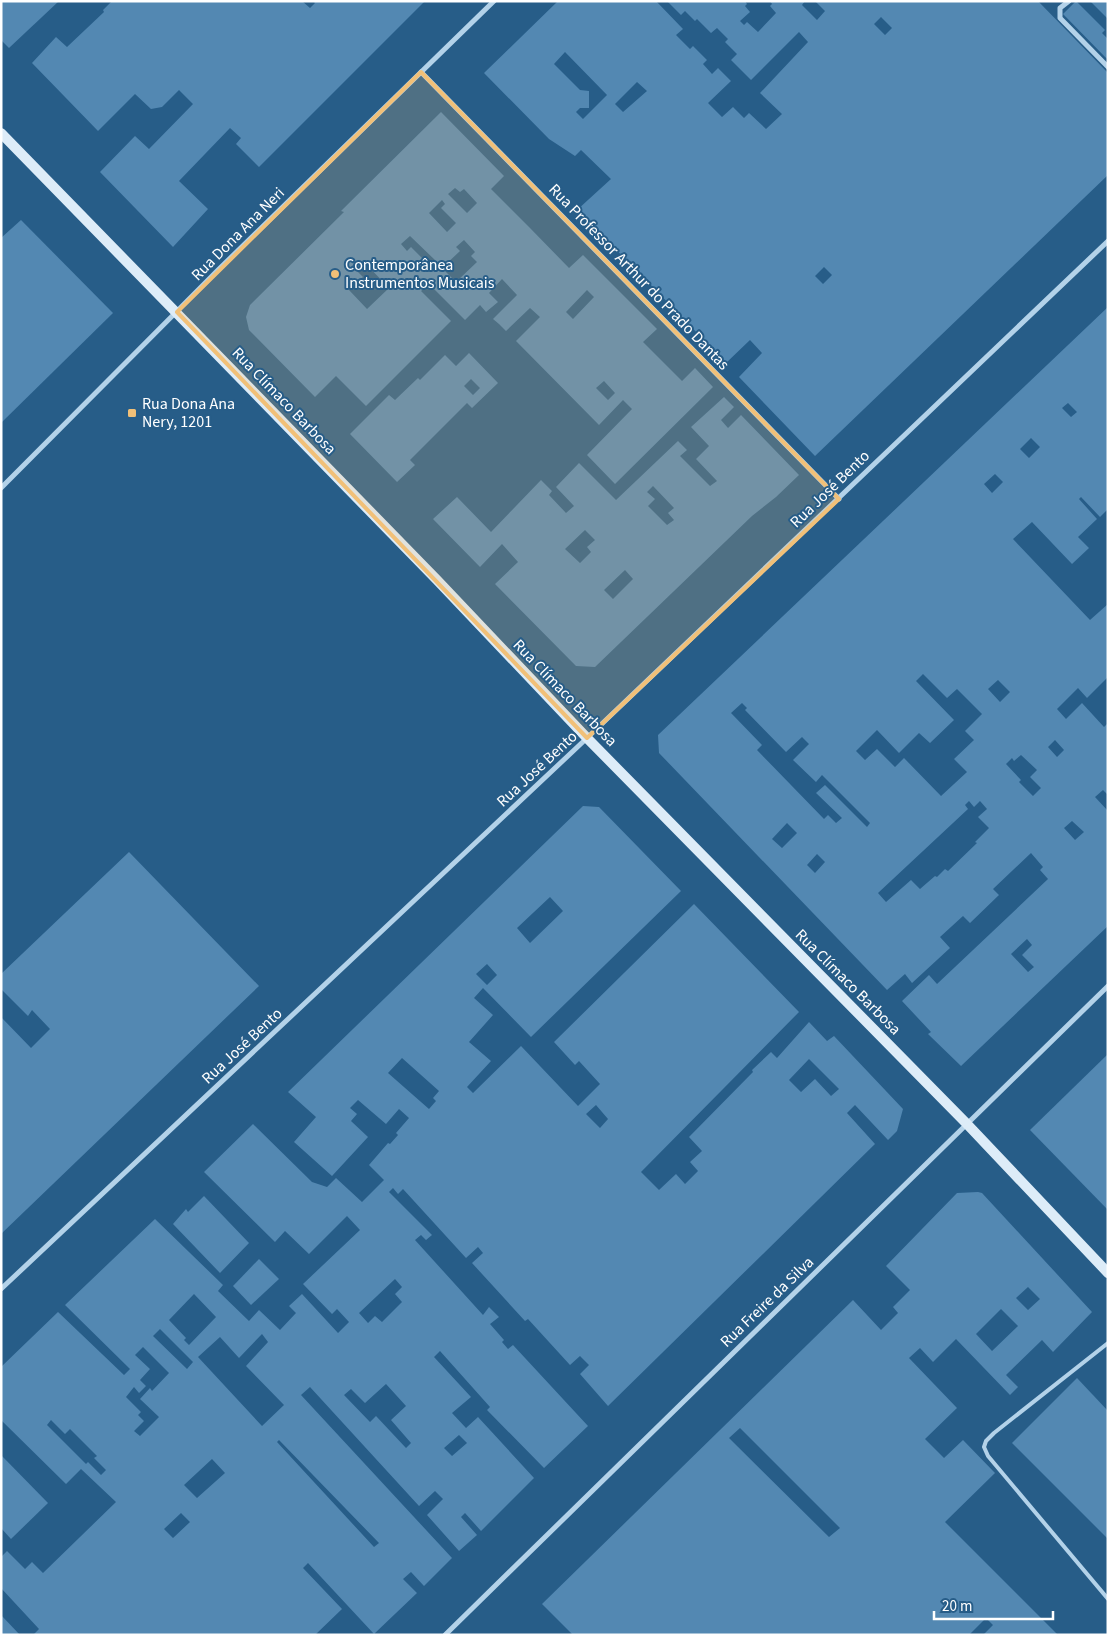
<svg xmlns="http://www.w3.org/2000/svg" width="1109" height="1636" viewBox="0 0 1109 1636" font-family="'Source Sans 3',sans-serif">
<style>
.building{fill:#5388b2;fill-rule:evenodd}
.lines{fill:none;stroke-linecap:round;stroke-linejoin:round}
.service{stroke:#b3d2e9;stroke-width:4}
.minor{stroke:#b3d2e9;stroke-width:5}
.secondary{stroke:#ddecf8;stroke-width:10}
.marked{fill:#f1c078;fill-opacity:0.2;stroke:#f1c078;stroke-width:4;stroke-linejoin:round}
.poi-dot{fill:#f1c078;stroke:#275d88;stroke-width:2}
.labels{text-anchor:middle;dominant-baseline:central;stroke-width:4;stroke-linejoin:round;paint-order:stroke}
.street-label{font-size:16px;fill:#fff;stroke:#275d88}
.poi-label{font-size:16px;fill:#fff;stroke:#275d88;text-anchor:start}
</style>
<rect width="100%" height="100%" fill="#275d88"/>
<!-- building -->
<g class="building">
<path d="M 1,1 L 59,1 L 9,48 L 1,40 Z"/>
<path d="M 112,1 L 302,1 L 310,8 L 315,3 L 313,1 L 425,1 L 259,167 L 236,144 L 241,138 L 230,128 L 179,181 L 208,209 L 173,247 L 100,172 L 135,136 L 149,149 L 193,104 L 179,90 L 162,107 L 151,109 L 135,94 L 98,131 L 32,63 L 56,37 L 67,47 L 104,12 L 103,10 Z"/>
<path d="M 558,1 L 656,1 L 683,29 L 676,35 L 690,49 L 693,46 L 707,60 L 703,64 L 712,74 L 718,68 L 731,81 L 708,103 L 722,117 L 733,107 L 744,118 L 749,113 L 766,129 L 782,114 L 760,93 L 808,42 L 799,32 L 751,80 L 731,60 L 737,54 L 725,42 L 728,39 L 717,28 L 711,33 L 697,19 L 695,21 L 685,11 L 681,15 L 667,1 L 745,1 L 747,4 L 745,6 L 750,12 L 740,21 L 744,25 L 747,22 L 758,32 L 776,13 L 770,6 L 772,4 L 770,1 L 805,1 L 802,5 L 817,20 L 825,11 L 815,1 L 1038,1 L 1108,73 L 1108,175 L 815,456 L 739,377 L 762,353 L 750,340 L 726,363 L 648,282 L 577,210 L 611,179 L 581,150 L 575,156 L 549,139 L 484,73 ZM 881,17 L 892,28 L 885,35 L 874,24 ZM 565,52 L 607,95 L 583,119 L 576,112 L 580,108 L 589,108 L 589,91 L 580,90 L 554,64 ZM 637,82 L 647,91 L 623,112 L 615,104 ZM 824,267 L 832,275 L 823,284 L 815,276 Z"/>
<path d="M 1076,1 L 1105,30 L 1102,33 L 1108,39 L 1108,60 L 1063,14 Z"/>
<path d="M 1090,1 L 1108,1 L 1108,19 Z"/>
<path d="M 441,112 L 504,176 L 491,189 L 530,228 L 569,268 L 583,255 L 657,329 L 643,342 L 682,381 L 695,368 L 713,387 L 615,484 L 587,455 L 632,409 L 623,400 L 599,425 L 516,341 L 540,317 L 530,308 L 506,331 L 499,324 L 493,319 L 517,295 L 502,279 L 489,293 L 498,302 L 486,312 L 480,305 L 465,320 L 429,284 L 421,291 L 451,321 L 366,406 L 336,376 L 315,397 L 249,330 L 246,317 L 250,305 L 344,212 L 341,211 ZM 455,188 L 460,192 L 464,189 L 477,203 L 467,213 L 448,194 ZM 442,200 L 445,204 L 441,208 L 456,223 L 447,232 L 429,213 ZM 410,236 L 436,261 L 425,272 L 422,270 L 428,264 L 411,247 L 407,251 L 401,244 ZM 464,240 L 475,252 L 471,256 L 477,262 L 456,282 L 442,268 L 460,251 L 456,247 ZM 365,263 L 389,288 L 367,309 L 349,290 L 363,277 L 357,271 ZM 587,290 L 594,297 L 573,319 L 566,312 ZM 604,381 L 615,393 L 608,400 L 596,388 Z"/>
<path d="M 21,220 L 113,313 L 1,423 L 1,238 Z"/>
<path d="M 1108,307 L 1108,509 L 1100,517 L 1081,497 L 1079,499 L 1097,519 L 1078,537 L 1089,548 L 1072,564 L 1032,522 L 1013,539 L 1090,620 L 1108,604 L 1108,677 L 1087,698 L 1078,688 L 1057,709 L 1066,719 L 1082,703 L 1104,727 L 1108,723 L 1108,795 L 1103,790 L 1095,797 L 1108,811 L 1108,926 L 961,1066 L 928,1034 L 931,1032 L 902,1001 L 929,975 L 937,984 L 1048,879 L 1040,870 L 1043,867 L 1031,853 L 993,889 L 999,895 L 970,923 L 963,916 L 940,937 L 950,948 L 912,983 L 905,974 L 887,990 L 659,753 L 658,735 ZM 1068,403 L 1077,412 L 1071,417 L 1062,408 ZM 1031,438 L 1040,447 L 1029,458 L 1020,449 ZM 995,474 L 1003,482 L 992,493 L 984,484 ZM 923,674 L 947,698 L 957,689 L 982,714 L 965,731 L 974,740 L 954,759 L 967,772 L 941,796 L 904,758 L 895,767 L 877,749 L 865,760 L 856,751 L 877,730 L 899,753 L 919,733 L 930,743 L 954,720 L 916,681 ZM 998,680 L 1010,692 L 1000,702 L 988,689 ZM 742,703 L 747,708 L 745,710 L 786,752 L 802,737 L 809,744 L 793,760 L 816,782 L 822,775 L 870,823 L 867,827 L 825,785 L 816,793 L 842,818 L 836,823 L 828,815 L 824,819 L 757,750 L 762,745 L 731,713 ZM 1055,740 L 1064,750 L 1057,757 L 1048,747 ZM 1021,755 L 1037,770 L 1030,777 L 1041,788 L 1033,796 L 1019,782 L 1021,780 L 1006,764 L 1012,758 L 1014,761 ZM 969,801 L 974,807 L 980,801 L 987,809 L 978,817 L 989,828 L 975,842 L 977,843 L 948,871 L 945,869 L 937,877 L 935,876 L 920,889 L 911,880 L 886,902 L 878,893 L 968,809 L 965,805 ZM 1072,821 L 1084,832 L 1075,840 L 1064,828 ZM 787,823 L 797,833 L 782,848 L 772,839 ZM 817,854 L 825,862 L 815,873 L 807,865 ZM 1027,939 L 1032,945 L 1022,955 L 1034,967 L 1028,972 L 1011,954 Z"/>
<path d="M 469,353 L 498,383 L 472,408 L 467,403 L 410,460 L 415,465 L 397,482 L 350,434 L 389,395 L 395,400 L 418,378 L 420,380 L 445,355 L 456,366 ZM 471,379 L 480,388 L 473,395 L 464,386 Z"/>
<path d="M 724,397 L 734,407 L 721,420 L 728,428 L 741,415 L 799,475 L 776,497 L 752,516 L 595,667 L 576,666 L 495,584 L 518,562 L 502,544 L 480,567 L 433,519 L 457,497 L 491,532 L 541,480 L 552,491 L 549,495 L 566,513 L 574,506 L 556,487 L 579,463 L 616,500 L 678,441 L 687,450 L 680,456 L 710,486 L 717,481 L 696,459 L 709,446 L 691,427 ZM 653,486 L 674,508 L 668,513 L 674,520 L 667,525 L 648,506 L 655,499 L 647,492 ZM 585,530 L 595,540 L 587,547 L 591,552 L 580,563 L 565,549 ZM 625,570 L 633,579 L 613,599 L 604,590 Z"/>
<path d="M 583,806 L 599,807 L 681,891 L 531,1037 L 483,988 L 474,998 L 493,1015 L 469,1042 L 491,1061 L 467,1087 L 473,1093 L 521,1046 L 578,1106 L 600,1084 L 579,1061 L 575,1065 L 554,1042 L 694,904 L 799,1012 L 641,1172 L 659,1190 L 676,1174 L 685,1184 L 698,1171 L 690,1162 L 702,1151 L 689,1137 L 753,1072 L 752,1070 L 771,1052 L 777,1058 L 809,1022 L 827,1041 L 834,1036 L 903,1109 L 897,1131 L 888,1140 L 855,1105 L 847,1113 L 875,1144 L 608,1406 L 580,1374 L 589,1365 L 580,1356 L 570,1365 L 528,1319 L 525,1321 L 472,1263 L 483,1253 L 478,1247 L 466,1258 L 403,1189 L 398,1194 L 393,1188 L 389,1192 L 432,1235 L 426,1240 L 421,1235 L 415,1240 L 483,1315 L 489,1307 L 499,1317 L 490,1324 L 504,1340 L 502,1342 L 508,1349 L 513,1345 L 588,1426 L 544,1468 L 487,1410 L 490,1407 L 440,1351 L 434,1357 L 471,1397 L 452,1413 L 466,1428 L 478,1417 L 534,1478 L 481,1531 L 465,1513 L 461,1517 L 477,1535 L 459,1551 L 427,1515 L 443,1499 L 435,1491 L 419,1506 L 310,1387 L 301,1395 L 452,1558 L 424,1586 L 411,1572 L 403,1579 L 417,1593 L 374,1634 L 308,1563 L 303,1568 L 342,1609 L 315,1635 L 33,1635 L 39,1629 L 1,1588 L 1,1555 L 2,1556 L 7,1551 L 25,1569 L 32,1562 L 43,1573 L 116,1502 L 81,1469 L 66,1484 L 1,1420 L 1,1367 L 58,1312 L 124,1375 L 130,1369 L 65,1305 L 155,1219 L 223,1285 L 218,1291 L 249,1321 L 259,1310 L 280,1330 L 296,1313 L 289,1306 L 302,1294 L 338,1333 L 349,1322 L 337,1309 L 332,1314 L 303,1284 L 360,1230 L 347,1216 L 309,1254 L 285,1231 L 275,1242 L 204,1172 L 253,1124 L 312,1182 L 327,1187 L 336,1178 L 362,1202 L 384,1180 L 369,1165 L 388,1143 L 390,1144 L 398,1135 L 396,1133 L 409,1118 L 399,1109 L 386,1124 L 358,1100 L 350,1108 L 357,1114 L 351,1121 L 368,1137 L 332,1176 L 294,1142 L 316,1117 L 288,1092 ZM 550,897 L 563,911 L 530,943 L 517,928 ZM 487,964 L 497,975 L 487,985 L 476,974 ZM 402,1058 L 439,1091 L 433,1098 L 436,1101 L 429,1109 L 388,1073 ZM 809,1059 L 839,1089 L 831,1096 L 815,1079 L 801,1092 L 789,1080 ZM 596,1105 L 608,1119 L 600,1128 L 586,1114 ZM 395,1279 L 402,1287 L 395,1294 L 402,1302 L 382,1322 L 375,1316 L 368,1323 L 359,1313 ZM 194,1294 L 216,1317 L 189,1345 L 184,1340 L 186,1338 L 169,1320 ZM 160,1329 L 193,1362 L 187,1369 L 153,1336 ZM 262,1334 L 268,1342 L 246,1366 L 284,1405 L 262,1426 L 198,1357 L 220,1337 L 239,1358 ZM 143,1347 L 169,1373 L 152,1391 L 150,1388 L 140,1399 L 159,1417 L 140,1436 L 134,1431 L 144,1421 L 138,1415 L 141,1412 L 126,1397 L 134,1387 L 139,1393 L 146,1386 L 140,1380 L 150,1369 L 135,1355 ZM 386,1384 L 406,1406 L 391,1420 L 411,1443 L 406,1448 L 376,1416 L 370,1422 L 344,1395 L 351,1389 L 365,1403 ZM 51,1420 L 65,1434 L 70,1429 L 97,1456 L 94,1458 L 106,1470 L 101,1475 L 88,1462 L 86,1464 L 47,1425 ZM 459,1435 L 467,1443 L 452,1456 L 444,1448 ZM 279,1440 L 379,1543 L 374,1547 L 277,1442 ZM 212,1459 L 225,1473 L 197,1498 L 184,1485 ZM 181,1513 L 190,1522 L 173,1538 L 164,1529 Z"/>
<path d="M 129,852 L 259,986 L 1,1234 L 1,1017 L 31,1048 L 50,1029 L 32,1010 L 28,1016 L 1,989 L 1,974 Z"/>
<path d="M 1108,1054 L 1108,1210 L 1030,1130 Z"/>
<path d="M 978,1192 L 982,1193 L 1092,1312 L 1053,1352 L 1042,1340 L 1006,1375 L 1018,1387 L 1010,1395 L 956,1339 L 933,1362 L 920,1348 L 909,1358 L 957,1408 L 925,1439 L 944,1458 L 963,1440 L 995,1473 L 945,1522 L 1058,1635 L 983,1635 L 993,1625 L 986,1618 L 969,1635 L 573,1635 L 542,1604 L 853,1300 L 881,1330 L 898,1313 L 893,1307 L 910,1290 L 886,1266 L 957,1193 ZM 1028,1287 L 1040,1299 L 1028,1310 L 1016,1298 ZM 1001,1309 L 1018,1326 L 992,1351 L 976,1334 ZM 740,1428 L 840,1528 L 829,1537 L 729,1438 Z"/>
<path d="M 204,1196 L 249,1243 L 220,1273 L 173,1224 L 186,1209 L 188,1212 Z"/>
<path d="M 259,1259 L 279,1279 L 251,1305 L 233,1286 Z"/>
<path d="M 1077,1378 L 1108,1411 L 1108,1539 L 1012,1443 Z"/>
<path d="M 1,1455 L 48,1503 L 11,1539 L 1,1528 Z"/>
<path d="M 1,1615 L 20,1635 L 1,1635 Z"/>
</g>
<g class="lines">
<!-- service -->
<path class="service" d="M 1108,1343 L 994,1433 L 986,1441 L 984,1447 L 988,1456 L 1108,1599"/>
<!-- minor -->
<g class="minor">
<path d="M 1069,1 L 1060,8 L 1060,18 L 1108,67"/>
<path d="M 421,72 L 839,499"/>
<path d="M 1,488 L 218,270 L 494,1"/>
<path d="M 1,1289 L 587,738 L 1108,241"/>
<path d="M 445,1635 L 1108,986"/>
</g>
<!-- secondary -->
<path class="secondary" d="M 1,133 L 437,580 L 587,738 L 967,1124 L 1108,1273"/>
</g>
<!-- marked area -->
<path class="marked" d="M 421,72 L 839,499 L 587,738 L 177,312 Z"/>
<!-- markers -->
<g class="poi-dot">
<circle cx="335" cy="274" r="5"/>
<rect x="127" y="408" width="10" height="10" rx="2.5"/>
</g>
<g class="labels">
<!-- street labels -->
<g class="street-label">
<text transform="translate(238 234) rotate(-45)">Rua Dona Ana Neri</text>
<text transform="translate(639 277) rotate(46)">Rua Professor Arthur do Prado Dantas</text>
<text transform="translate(284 401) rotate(46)">Rua Clímaco Barbosa</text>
<text transform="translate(830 489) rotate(-44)">Rua José Bento</text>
<text transform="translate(565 693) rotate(46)">Rua Clímaco Barbosa</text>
<text transform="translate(537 769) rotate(-43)">Rua José Bento</text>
<text transform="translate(848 982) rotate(45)">Rua Clímaco Barbosa</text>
<text transform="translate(242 1046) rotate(-43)">Rua José Bento</text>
<text transform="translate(767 1302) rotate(-44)">Rua Freire da Silva</text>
</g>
<!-- poi labels -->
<g class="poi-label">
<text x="345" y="265">Contemporânea<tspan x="345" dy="18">Instrumentos Musicais</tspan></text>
<text x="142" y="404">Rua Dona Ana<tspan x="142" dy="18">Nery, 1201</tspan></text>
</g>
</g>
<!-- border -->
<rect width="1109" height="1636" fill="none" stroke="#ffffff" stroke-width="5"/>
<!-- scale -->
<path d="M934 1611v8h119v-8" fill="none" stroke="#ffffff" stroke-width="2.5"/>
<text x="942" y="1611" font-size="15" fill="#ffffff" stroke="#275d88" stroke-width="4" paint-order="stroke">20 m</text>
</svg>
